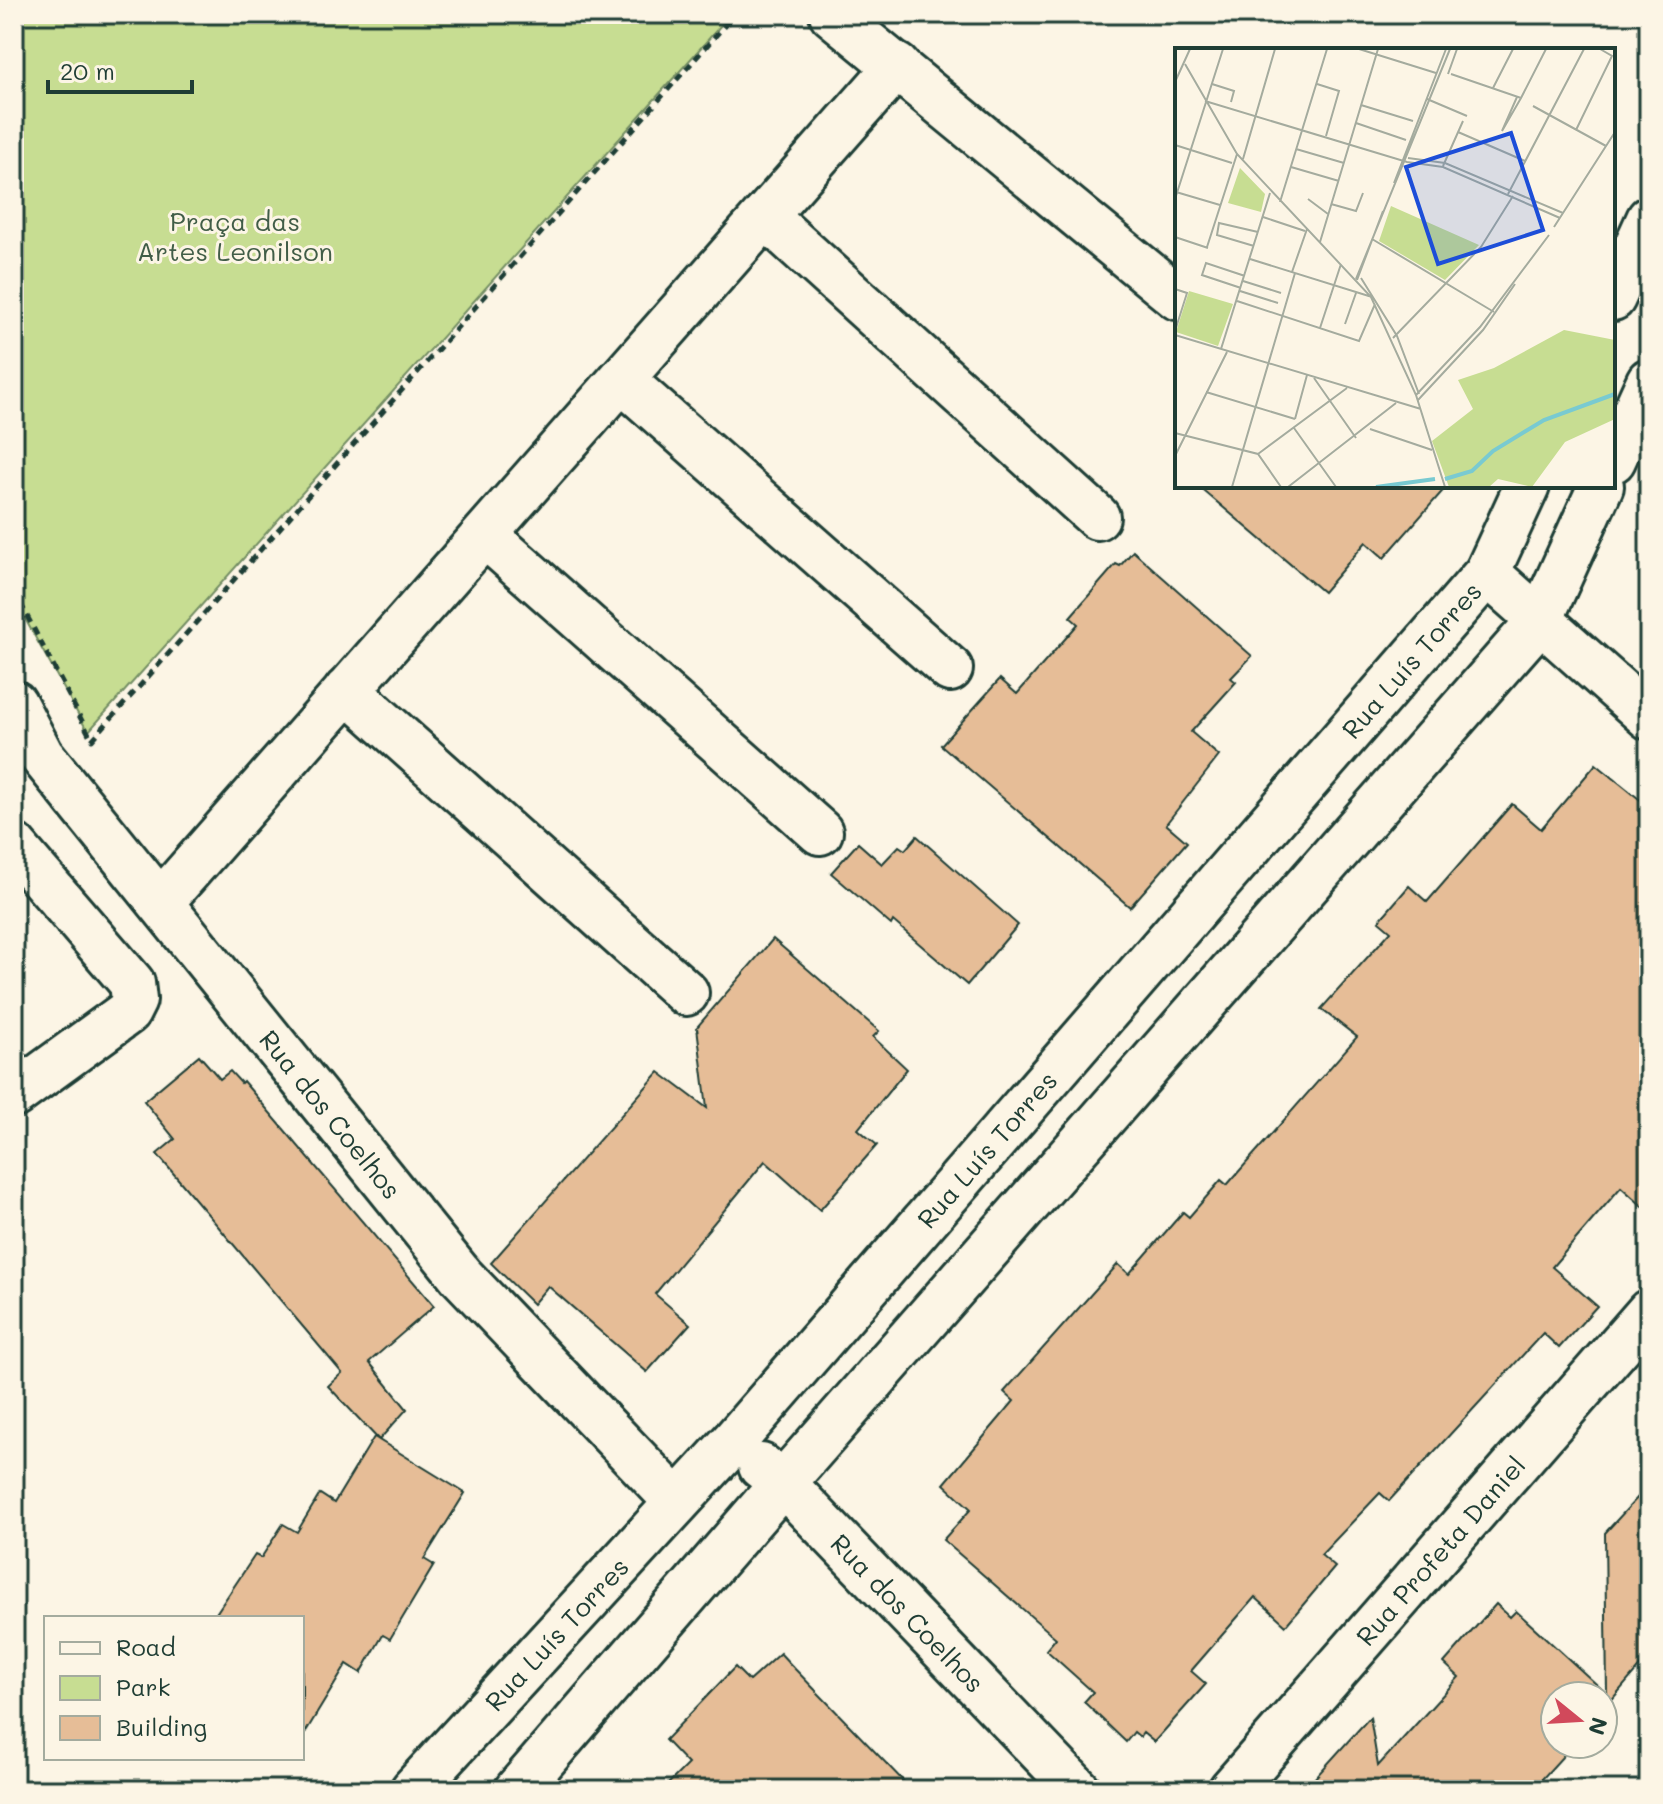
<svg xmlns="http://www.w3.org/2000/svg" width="1663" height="1804" viewBox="0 0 1663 1804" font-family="Mali,sans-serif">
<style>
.green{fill:#c7dd92;stroke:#738d63;stroke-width:2}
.building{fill:#e6bd97;stroke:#1f3d34;stroke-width:2}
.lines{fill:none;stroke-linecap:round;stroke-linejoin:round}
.minor-casing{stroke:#1f3d34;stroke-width:50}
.path{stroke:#1f3d34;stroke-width:5;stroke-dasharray:8 6;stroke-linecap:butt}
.minor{stroke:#fcf5e5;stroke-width:44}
.labels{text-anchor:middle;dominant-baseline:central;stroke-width:6;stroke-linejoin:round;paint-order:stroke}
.park-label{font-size:26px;fill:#415d47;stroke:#fcf5e5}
.street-label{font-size:26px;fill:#1f3d34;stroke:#fcf5e5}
.inset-river{fill:none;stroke:#79cad1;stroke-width:4}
.inset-road{fill:none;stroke:#a4ab9e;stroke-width:2}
.view{fill:#1d4ed8;fill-opacity:0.15;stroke:#1d4ed8;stroke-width:4}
.inset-edge{fill:none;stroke:#1f3d34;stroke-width:4}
</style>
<rect width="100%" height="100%" fill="#fcf5e5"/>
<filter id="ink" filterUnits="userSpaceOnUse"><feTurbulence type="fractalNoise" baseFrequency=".0125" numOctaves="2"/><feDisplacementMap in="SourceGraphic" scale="16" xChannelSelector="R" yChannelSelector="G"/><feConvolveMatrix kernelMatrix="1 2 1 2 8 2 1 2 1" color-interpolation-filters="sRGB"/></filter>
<g filter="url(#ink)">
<!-- green -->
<path class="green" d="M 14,14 L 731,14 L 88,732 L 14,599 Z"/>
<!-- building -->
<g class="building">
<path d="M 1198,486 L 1447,486 L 1384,558 L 1366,542 L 1323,592 Z"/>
<path d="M 1133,551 L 1252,656 L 1231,678 L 1236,682 L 1191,732 L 1219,756 L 1166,824 L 1187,842 L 1130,907 L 941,745 L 1000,679 L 1017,694 L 1078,624 L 1070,617 L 1116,564 L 1120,566 Z"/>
<path d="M 1596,764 L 1649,807 L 1649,1212 L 1621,1187 L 1552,1267 L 1597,1306 L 1559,1348 L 1543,1333 L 1389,1501 L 1380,1493 L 1321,1555 L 1335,1567 L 1286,1625 L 1255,1597 L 1191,1671 L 1206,1684 L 1154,1742 L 1143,1733 L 1140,1737 L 1134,1732 L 1126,1742 L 1084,1702 L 1093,1692 L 1046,1650 L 1056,1638 L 943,1540 L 971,1509 L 944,1484 L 1014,1401 L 1004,1392 L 1118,1264 L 1129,1274 L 1183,1212 L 1189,1217 L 1221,1180 L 1227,1185 L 1357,1037 L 1321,1009 L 1391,931 L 1379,921 L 1409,886 L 1427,902 L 1512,804 L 1541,829 Z"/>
<path d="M 917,836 L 1018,925 L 967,985 L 893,921 L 891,925 L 831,873 L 858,843 L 882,864 L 899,846 L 905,850 Z"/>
<path d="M 773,939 L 879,1031 L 873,1037 L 907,1069 L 858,1129 L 877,1145 L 820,1210 L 765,1161 L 655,1294 L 690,1324 L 647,1372 L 548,1286 L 533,1304 L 491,1263 L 659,1072 L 707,1108 L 697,1027 Z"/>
<path d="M 199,1055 L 220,1079 L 230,1071 L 241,1083 L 243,1081 L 434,1306 L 369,1362 L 407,1409 L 379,1440 L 465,1493 L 424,1559 L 434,1565 L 390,1639 L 383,1635 L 361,1673 L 347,1664 L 302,1738 L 302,1618 L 213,1618 L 255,1555 L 261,1558 L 283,1524 L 297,1532 L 320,1494 L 334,1503 L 374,1437 L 379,1440 L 328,1386 L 342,1373 L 157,1154 L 175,1139 L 144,1101 Z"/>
<path d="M 1649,1485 L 1649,1656 L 1603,1710 L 1603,1696 L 1555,1696 L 1555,1744 L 1574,1744 L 1532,1790 L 1304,1790 L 1370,1717 L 1378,1766 L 1459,1677 L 1444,1663 L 1496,1604 L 1510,1617 L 1516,1611 L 1607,1694 L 1605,1533 Z"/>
<path d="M 780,1653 L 792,1666 L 912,1790 L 662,1790 L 688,1764 L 665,1740 L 735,1667 L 749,1681 Z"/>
</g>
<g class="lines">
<!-- minor casing -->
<g class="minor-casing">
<g id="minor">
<path d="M 832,14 L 1177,297"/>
<path d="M 765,216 L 1097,517"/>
<path d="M 1613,298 L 1649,219"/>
<path d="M 622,380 L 950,669"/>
<path d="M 1613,460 L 1649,381"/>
<path d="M 485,535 L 820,832"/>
<path d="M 1487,573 L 1649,717"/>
<path d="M 347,690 L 686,993"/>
<path id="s1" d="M 14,703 L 41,755 L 461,1276 L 677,1502"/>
<path d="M 14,846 L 132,983 L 134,1000 L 128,1012 L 14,1095"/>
<path d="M 161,902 L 897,66"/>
<path id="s2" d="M 761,1466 L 783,1483 L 1078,1790"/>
<path id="s3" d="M 413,1790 L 733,1442 L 1487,573 L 1527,486"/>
<path d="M 517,1790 L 783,1483 L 1540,620 L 1601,486"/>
<path id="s4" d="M 1231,1790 L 1649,1312"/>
</g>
</g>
<!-- path -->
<path class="path" d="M 14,591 L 92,740 L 735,14"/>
<!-- minor -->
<use href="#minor" class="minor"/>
</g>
</g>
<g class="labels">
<!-- park labels -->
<g class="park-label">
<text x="235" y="221">Praça das<tspan x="235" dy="30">Artes Leonilson</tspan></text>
</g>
<!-- street labels -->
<g class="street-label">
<text stroke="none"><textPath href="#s3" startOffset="1508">Rua Luís Torres</textPath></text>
<text stroke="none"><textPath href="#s1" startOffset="520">Rua dos Coelhos</textPath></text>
<text stroke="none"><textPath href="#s3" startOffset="860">Rua Luís Torres</textPath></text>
<text stroke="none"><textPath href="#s4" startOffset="318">Rua Profeta Daniel</textPath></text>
<text stroke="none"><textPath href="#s2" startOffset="208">Rua dos Coelhos</textPath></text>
<text stroke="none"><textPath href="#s3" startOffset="212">Rua Luís Torres</textPath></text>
</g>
</g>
<!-- overview -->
<g transform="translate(1175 48)">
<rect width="440" height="440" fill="#fcf5e5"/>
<path d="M 65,120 L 90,146 L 86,164 L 53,155 ZM 216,158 L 304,197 L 270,232 L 204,193 ZM 14,243 L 58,256 L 43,298 L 1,284 ZM 389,282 L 440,292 L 440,371 L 390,394 L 357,439 L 323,431 L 314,439 L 274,439 L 257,393 L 298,361 L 283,332 L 319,320 Z" fill="#c7dd92"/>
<path class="inset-river" d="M 270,431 L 297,423 L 318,403 L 369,372 L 440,346M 201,439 L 260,431"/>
<path class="inset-road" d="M 184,1 L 261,25M 10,16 L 62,106 L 196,249 L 241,347 L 270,439M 273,26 L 282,1M 276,26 L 346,50 L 371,1M 0,34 L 15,1M 37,36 L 59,43 L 56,54M 142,36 L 164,43 L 151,88M 318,40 L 338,1M 342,49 L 327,83 L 346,50M 252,51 L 292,68M 30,53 L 232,114 L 268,119 L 385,170M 186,57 L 238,73M 358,58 L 431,98M 181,75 L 231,92M 401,82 L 437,8 L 425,1M 283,84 L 350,113M 0,97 L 57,115M 121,101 L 169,115M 233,110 L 270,115 L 388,165M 68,111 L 100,1M 268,118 L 288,73M 116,119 L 164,133M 219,135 L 271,1M 1,144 L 45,157M 333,146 L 409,1M 0,151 L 48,1M 133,151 L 153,166M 105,154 L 152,1M 156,156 L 181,163 L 188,145M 88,169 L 130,183M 379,179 L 440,84M 0,189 L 33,200M 197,191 L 319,264M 145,194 L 203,1M 79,198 L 42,187 L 44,175 L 83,184M 32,199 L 62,106M 75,211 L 197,249M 117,224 L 132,181M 186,230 L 222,288 L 244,346M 181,231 L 275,1M 182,232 L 208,163M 68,233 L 106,245M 66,240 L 27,227 L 31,215 L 70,228M 0,241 L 12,245 L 0,283M 65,243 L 103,255M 62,253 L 184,293 L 200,256M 170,276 L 181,245M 145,280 L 166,216M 0,287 L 246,361M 218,290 L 306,199 L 338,148M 46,301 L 95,145M 139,330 L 181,390M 31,344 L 120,371M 241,347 L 305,279 L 374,187M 243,352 L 308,282 L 340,236M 120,371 L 132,327M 119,380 L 161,439M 195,381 L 257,402M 0,385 L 83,406 L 106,439M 83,406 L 172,340M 0,408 L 52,304M 57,439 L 120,225M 113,439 L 221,355"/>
<path class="view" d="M 336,85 L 368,182 L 263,216 L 231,119 Z"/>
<rect width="440" height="440" class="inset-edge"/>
</g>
<!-- margin -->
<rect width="1663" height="1804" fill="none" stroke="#fcf5e5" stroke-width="48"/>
<rect x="24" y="24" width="1615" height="1756" fill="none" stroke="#1f3d34" stroke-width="3" filter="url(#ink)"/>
<!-- legend -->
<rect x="44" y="1616" width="260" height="144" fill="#fcf5e5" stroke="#a4ab9e" stroke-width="2"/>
<rect x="60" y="1642" width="40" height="12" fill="#fcf5e5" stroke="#a4ab9e" stroke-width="2"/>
<text x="116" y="1656" font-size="24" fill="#1f3d34">Road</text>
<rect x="60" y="1676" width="40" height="24" fill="#c7dd92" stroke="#a4ab9e" stroke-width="2"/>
<text x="116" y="1696" font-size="24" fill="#1f3d34">Park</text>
<rect x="60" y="1716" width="40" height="24" fill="#e6bd97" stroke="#a4ab9e" stroke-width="2"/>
<text x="116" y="1736" font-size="24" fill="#1f3d34">Building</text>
<!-- north arrow -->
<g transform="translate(1579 1720) rotate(108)"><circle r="38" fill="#fcf5e5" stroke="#a4ab9e" stroke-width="2"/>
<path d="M0-6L14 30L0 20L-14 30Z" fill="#d1495b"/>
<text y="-12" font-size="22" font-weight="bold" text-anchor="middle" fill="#1f3d34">N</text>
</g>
<!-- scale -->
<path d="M48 80v12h144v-12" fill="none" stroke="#1f3d34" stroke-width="4"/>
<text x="60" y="80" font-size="24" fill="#1f3d34" stroke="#fcf5e5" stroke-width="6" paint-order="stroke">20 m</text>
</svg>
